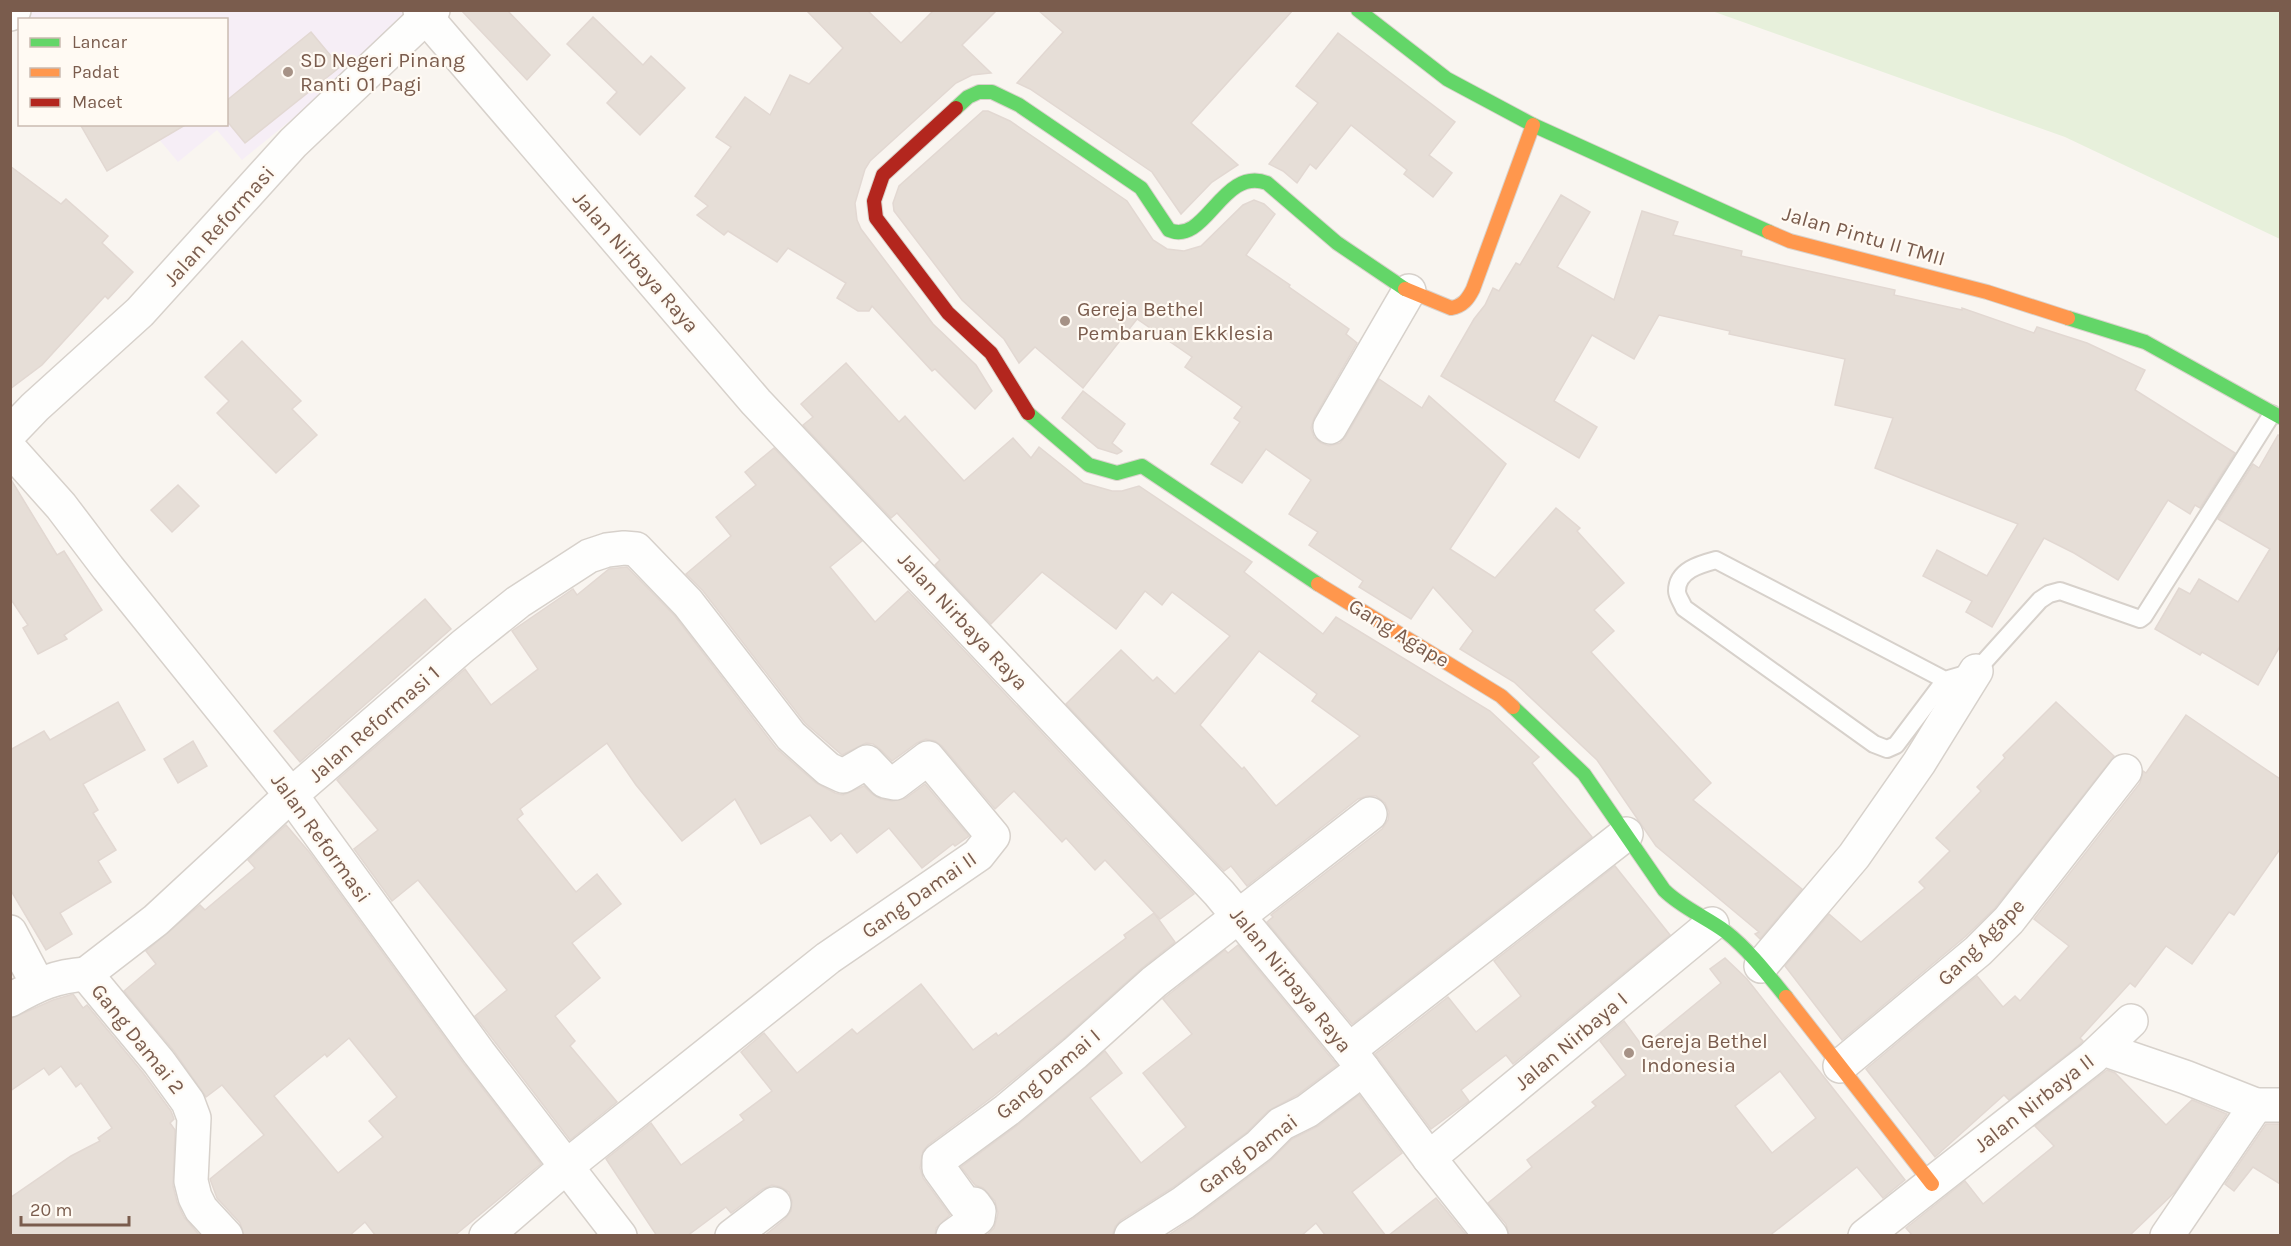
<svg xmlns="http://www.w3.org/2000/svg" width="2291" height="1246" viewBox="0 0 2291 1246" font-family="Karla,sans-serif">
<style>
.education{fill:#f6eef6}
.green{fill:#e7f0db}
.building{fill:#e6ded7;stroke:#e2d8d2;stroke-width:1.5;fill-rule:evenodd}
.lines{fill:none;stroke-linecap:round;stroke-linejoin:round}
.lane-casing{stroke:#d7d1cb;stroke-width:20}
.street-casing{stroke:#d7d1cb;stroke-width:36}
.fast-casing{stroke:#d9d2cb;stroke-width:16}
.slow-casing{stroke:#d9d2cb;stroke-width:16}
.jam-casing{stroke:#d9d2cb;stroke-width:16}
.lane{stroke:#fefefd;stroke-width:16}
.street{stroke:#fefefd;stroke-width:33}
.fast{stroke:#63d668;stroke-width:14}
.slow{stroke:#ff974d;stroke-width:14}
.jam{stroke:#b3261e;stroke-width:14}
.poi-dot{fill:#a69286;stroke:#fffaf3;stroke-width:2}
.labels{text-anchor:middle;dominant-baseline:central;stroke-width:4.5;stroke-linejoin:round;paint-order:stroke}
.poi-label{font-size:21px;fill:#7a5c4d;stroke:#fffaf3;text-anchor:start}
.street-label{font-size:21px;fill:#7a5c4d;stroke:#fffaf3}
</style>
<rect width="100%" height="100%" fill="#f9f5f0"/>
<!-- education -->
<path class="education" d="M 19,10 L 418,10 L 421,14 L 242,160 L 217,130 L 178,162 L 147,125 L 226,124 L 226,20 L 20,20 Z"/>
<!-- green -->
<path class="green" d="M 1712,11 L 2280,11 L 2280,239 L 2065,137 Z"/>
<!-- building -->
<g class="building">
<path d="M 461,10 L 507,10 L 550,55 L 527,80 Z"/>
<path d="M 806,10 L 867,10 L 901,43 L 934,10 L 997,10 L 962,45 L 991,73 L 972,75 L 956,83 L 870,161 L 865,169 L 855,203 L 857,220 L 861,229 L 933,324 L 976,365 L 992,391 L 975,409 L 935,369 L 932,371 L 872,306 L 869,311 L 858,311 L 837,298 L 846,283 L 788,248 L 777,262 L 728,231 L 724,235 L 697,215 L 708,206 L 695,196 L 731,147 L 716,137 L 745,97 L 770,115 L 790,75 L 809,84 L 843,48 Z"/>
<path d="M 1038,10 L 1293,10 L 1191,123 L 1238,165 L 1212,182 L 1181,214 L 1152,172 L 1030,89 L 1017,83 L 1063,32 Z"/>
<path d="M 593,17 L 643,65 L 651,56 L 685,88 L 640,135 L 607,103 L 617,92 L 567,44 Z"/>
<path d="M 311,32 L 340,67 L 245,143 L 226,120 L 226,101 Z"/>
<path d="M 1338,33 L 1455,122 L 1429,155 L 1452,173 L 1433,197 L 1404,174 L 1407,170 L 1351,125 L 1316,169 L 1310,164 L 1297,183 L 1283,171 L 1269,164 L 1318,103 L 1296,86 Z"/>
<path d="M 983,111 L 988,111 L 1010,121 L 1127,201 L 1153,240 L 1167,249 L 1184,251 L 1201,246 L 1243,205 L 1254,200 L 1264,204 L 1275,214 L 1246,255 L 1290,285 L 1289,287 L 1349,329 L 1346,334 L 1357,343 L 1314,418 L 1311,428 L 1314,437 L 1321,443 L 1329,446 L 1340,443 L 1346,436 L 1379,379 L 1422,408 L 1429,396 L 1506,464 L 1450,549 L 1495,578 L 1556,508 L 1580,528 L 1577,531 L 1624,583 L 1594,610 L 1614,631 L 1591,652 L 1711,783 L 1693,800 L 1802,889 L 1760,939 L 1755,934 L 1759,932 L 1656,846 L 1597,760 L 1514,682 L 1460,649 L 1473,631 L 1433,587 L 1411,619 L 1359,587 L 1363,581 L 1309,545 L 1318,532 L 1289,514 L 1311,480 L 1266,449 L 1242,483 L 1211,464 L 1240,422 L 1234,418 L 1242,407 L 1185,367 L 1192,357 L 1137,319 L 1083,388 L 1035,347 L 1019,363 L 1004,339 L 962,300 L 894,211 L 893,203 L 899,186 Z"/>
<path d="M 80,124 L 187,124 L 107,171 Z"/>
<path d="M 10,166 L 61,204 L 66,199 L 108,236 L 102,243 L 133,272 L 108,299 L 105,296 L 42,365 L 10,389 Z"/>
<path d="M 1561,195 L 1590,212 L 1557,267 L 1614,300 L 1642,211 L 1678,222 L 1673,235 L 1742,251 L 1741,256 L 1895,290 L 1894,295 L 1962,310 L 1962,308 L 2034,333 L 2037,327 L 2087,343 L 2145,370 L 2135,390 L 2235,453 L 2200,508 L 2195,505 L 2190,514 L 2168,500 L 2118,580 L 2074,553 L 2044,538 L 1992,627 L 1966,612 L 1972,601 L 1923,576 L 1937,550 L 1987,576 L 2018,524 L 1875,468 L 1893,418 L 1835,405 L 1845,359 L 1729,334 L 1730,331 L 1659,315 L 1634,359 L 1592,335 L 1554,401 L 1597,427 L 1579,458 L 1441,376 L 1474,319 L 1485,305 L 1493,288 L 1499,291 L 1516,263 L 1520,265 Z"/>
<path d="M 242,341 L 301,401 L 292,409 L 317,435 L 276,473 L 217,413 L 229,401 L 205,377 Z"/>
<path d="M 846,363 L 899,422 L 905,416 L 964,481 L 1013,438 L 1031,458 L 1039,447 L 1084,483 L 1112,491 L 1122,491 L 1139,486 L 1252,562 L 1244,572 L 1323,634 L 1336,617 L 1490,711 L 1539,757 L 1532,763 L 1592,837 L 1352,1024 L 1267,922 L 1273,917 L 1271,915 L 1382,829 L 1388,820 L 1389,812 L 1385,803 L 1376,796 L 1367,796 L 1358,799 L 1247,886 L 1231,866 L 1224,871 L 1066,704 L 1121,650 L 1153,681 L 1157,677 L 1175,694 L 1230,636 L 1172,592 L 1162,605 L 1145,591 L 1116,629 L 1042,572 L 991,624 L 935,565 L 940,560 L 897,513 L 891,518 L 803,425 L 813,417 L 801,404 ZM 1259,651 L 1317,694 L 1312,701 L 1360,736 L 1276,806 L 1244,767 L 1242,769 L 1200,725 Z"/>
<path d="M 1083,391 L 1125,424 L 1112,443 L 1122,451 L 1121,452 L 1117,454 L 1098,448 L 1062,418 Z"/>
<path d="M 2278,435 L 2280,436 L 2280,646 L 2258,685 L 2202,652 L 2200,655 L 2155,629 L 2179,588 L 2190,594 L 2199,579 L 2238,602 L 2270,549 L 2218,519 L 2253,464 L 2259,468 Z"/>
<path d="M 774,448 L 862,541 L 830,567 L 875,622 L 908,591 L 1194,894 L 1160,919 L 1105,860 L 1095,870 L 1066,838 L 1062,842 L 1014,791 L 995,809 L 942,746 L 935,741 L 926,739 L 917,743 L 892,761 L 880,749 L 873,744 L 866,743 L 842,755 L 805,723 L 703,591 L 686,574 L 731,536 L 716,517 L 756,485 L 745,472 Z"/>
<path d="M 10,478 L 57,555 L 64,551 L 102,610 L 64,635 L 67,639 L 38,654 L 23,628 L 28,625 L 10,598 Z"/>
<path d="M 178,485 L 199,506 L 172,532 L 151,510 Z"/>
<path d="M 627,567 L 674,615 L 776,748 L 816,783 L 835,793 L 843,795 L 864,786 L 872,794 L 881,799 L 892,801 L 906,798 L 925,784 L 969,836 L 955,846 L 953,844 L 922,868 L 889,828 L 857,853 L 841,833 L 831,841 L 810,815 L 761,844 L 735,799 L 682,841 L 636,785 L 607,743 L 520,809 L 523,814 L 517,819 L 576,892 L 597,874 L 621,904 L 572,943 L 600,978 L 555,1016 L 575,1041 L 570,1046 L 617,1102 L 570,1140 L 475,1016 L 507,990 L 418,880 L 392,901 L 354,849 L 378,830 L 337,780 L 465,669 L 491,705 L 538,669 L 512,631 L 573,589 L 577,595 L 609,569 Z"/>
<path d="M 425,599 L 451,629 L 300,762 L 274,731 Z"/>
<path d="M 118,702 L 145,750 L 83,784 L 98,810 L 93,813 L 116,850 L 98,861 L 111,882 L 60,913 L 72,934 L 46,950 L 10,889 L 10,750 L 44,731 L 50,740 Z"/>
<path d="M 2056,702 L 2114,756 L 1995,908 L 1965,937 L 1842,1040 L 1785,966 L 1829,914 L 1861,942 L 1925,888 L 1919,882 L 1950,851 L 1936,838 L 1981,791 L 1977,787 L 2005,758 L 2003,755 Z"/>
<path d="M 2186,715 L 2280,779 L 2280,849 L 2234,915 L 2229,912 L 2192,964 L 2166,946 L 2135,987 L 2130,983 L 2080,1038 L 2083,1041 L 2080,1044 L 2009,1100 L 2004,1095 L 1935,1157 L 1866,1069 L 1977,976 L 2003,1007 L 2015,996 L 2020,1001 L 2069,946 L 2034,919 L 2140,783 L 2143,771 L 2146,773 Z"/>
<path d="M 193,741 L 207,766 L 178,783 L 164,759 Z"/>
<path d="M 286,825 L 310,853 L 464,1064 L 541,1164 L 454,1236 L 376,1236 L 365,1222 L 349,1236 L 244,1236 L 240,1223 L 217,1198 L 210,1179 L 264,1135 L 222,1085 L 206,1097 L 174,1051 L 124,991 L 156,964 L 146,951 L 200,905 L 205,910 L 255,868 L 248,860 ZM 349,1038 L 397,1097 L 369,1121 L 383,1137 L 338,1173 L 274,1096 L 325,1054 L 327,1057 Z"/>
<path d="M 1615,866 L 1670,935 L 1513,1064 L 1506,1055 L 1461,1090 L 1469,1101 L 1431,1129 L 1375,1054 L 1448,997 L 1476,1032 L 1521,996 L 1494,961 Z"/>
<path d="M 1154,913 L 1175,942 L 1142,968 L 1063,1039 L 995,1095 L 928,1145 L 923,1151 L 920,1168 L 923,1178 L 950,1215 L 936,1228 L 935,1236 L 764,1236 L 785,1219 L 791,1211 L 792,1201 L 789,1192 L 781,1187 L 772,1185 L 763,1189 L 731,1213 L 726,1207 L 687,1236 L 657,1236 L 606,1159 L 651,1123 L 681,1165 L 744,1120 L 740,1115 L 772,1091 L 741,1052 L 764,1033 L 797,1073 L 852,1029 L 857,1034 L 921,984 L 973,1050 L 996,1033 L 998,1036 L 1069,981 L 1126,938 L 1124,935 Z"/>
<path d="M 1238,945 L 1337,1065 L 1297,1095 L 1268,1111 L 1247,1132 L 1172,1188 L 1121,1220 L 1115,1227 L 1112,1236 L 986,1236 L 994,1228 L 996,1221 L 998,1213 L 995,1201 L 983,1188 L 975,1185 L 961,1167 L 1019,1124 L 1105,1051 L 1122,1073 L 1090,1098 L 1141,1163 L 1186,1127 L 1143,1073 L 1192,1034 L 1163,999 L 1225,950 L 1228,953 Z"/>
<path d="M 1725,958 L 1747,979 L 1905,1180 L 1883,1198 L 1857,1167 L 1769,1236 L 1509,1236 L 1506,1224 L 1488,1203 L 1532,1167 L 1527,1160 L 1596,1106 L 1592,1102 L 1626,1075 L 1600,1041 L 1624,1021 L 1643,1047 L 1721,983 L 1710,969 ZM 1780,1071 L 1816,1118 L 1772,1153 L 1735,1106 Z"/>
<path d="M 73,994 L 83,1008 L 87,1005 L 144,1074 L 171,1111 L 174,1119 L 170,1123 L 175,1130 L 173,1186 L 177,1202 L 184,1217 L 200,1236 L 10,1236 L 10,1198 L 71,1156 L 100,1141 L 98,1138 L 112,1128 L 81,1083 L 76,1087 L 61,1066 L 49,1075 L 44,1068 L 10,1091 L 10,1019 L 53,1000 Z"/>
<path d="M 2107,1070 L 2115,1073 L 2166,1125 L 2192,1100 L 2227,1114 L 2175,1192 L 2129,1236 L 1913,1236 L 1906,1228 L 1965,1181 L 1983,1204 L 2054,1146 L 2035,1126 Z"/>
<path d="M 1359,1095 L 1402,1153 L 1352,1192 L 1386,1236 L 1326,1236 L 1316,1223 L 1301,1236 L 1167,1236 L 1194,1218 L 1270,1161 L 1292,1139 L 1318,1126 Z"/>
<path d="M 2266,1124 L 2280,1124 L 2280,1184 L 2253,1167 L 2234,1191 L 2225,1184 Z"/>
<path d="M 1436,1198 L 1467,1236 L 1388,1236 Z"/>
</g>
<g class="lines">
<!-- lane casing -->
<g class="lane-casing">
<path id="lane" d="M 1945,680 L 1716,560 C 1701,564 1677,570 1677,591 C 1677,596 1682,603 1684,608 L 1874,744 L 1887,749 L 1896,745 L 1945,680 L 1976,671 L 2040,600 L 2049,594 L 2060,591 L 2140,619 L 2144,616 L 2272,414"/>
</g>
<!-- street casing -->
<g class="street-casing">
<g id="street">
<path d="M 420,10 L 756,402 L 1219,893 L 1349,1050 L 1429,1158 L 1491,1236"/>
<path d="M 10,14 L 14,10"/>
<path d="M 1330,427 L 1409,291"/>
<path d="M 10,433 L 35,407 L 140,312 L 293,143 L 433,10"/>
<path d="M 10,449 L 61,506 L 108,568 L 291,795 L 479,1053 L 620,1236"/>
<path d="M 10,932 L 38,985"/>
<path d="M 1761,966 L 1854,856 L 1919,763 L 1976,671"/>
<path d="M 86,974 L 156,920 L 291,795 L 463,646 L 518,602 L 589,556 L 607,550 L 624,548 L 636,549 L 688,603 L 791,736 L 828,769 L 843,776 L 867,762 L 885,781 L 895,783 L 928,758 L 993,836 L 978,855 L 828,958 L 567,1166 L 486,1236"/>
<path d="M 86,974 L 159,1062 L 188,1102 L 194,1118 L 191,1181 L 195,1197 L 201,1209 L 226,1236"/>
<path d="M 10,1000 C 37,985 55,976 86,974"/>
<path d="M 2103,1049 L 2185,1077 L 2256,1105 L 2280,1105"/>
<path d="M 1349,1050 L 1626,834"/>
<path d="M 1840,1066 L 1978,951 L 2009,920 L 2125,771"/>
<path d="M 1429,1158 L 1712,924"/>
<path d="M 732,1236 L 774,1204"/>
<path d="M 953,1236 L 978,1218 L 979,1211 L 974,1204 L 965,1204 L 939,1168 L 939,1160 L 1007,1110 L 1075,1053 L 1154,982 L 1370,814"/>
<path d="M 1131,1236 L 1183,1203 L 1259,1146 L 1281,1124 L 1307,1111 L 1363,1069"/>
<path d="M 1865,1236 L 2092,1058 L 2131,1021"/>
<path d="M 2167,1236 L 2256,1105"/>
</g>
</g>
<!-- fast casing -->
<g class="fast-casing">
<g id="fast">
<path d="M 1358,10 L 1447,79 L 1533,125 L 1769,232"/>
<path d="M 956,108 L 968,97 L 979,92 L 992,92 L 1019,105 L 1141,188 L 1169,230 C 1206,246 1222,166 1267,183 L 1337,243 L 1405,289"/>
<path d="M 2068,318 L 2145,342 L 2280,417"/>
<path d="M 1028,413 L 1089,465 L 1117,473 L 1142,466 L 1318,584"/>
<path d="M 1513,707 L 1584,774 L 1664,890 C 1682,908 1706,917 1726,932 C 1749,950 1768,975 1786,997"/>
</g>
</g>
<!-- slow casing -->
<g class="slow-casing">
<g id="slow">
<path d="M 1769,232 L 1790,241 L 1987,292 L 2068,318"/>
<path d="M 1405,289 L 1451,308 C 1463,306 1468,299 1473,289 L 1533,125"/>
<path d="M 1318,584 L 1501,696 L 1513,707"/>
<path d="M 1786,997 L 1932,1184"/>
</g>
</g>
<!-- jam casing -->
<g class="jam-casing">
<path id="jam" d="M 956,108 L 883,175 L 874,201 L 876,218 L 948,313 L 991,353 L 1028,413"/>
</g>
<!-- lane -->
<use href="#lane" class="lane"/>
<!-- street -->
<use href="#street" class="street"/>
<!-- fast -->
<use href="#fast" class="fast"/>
<!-- slow -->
<use href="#slow" class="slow"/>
<!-- jam -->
<use href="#jam" class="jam"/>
</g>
<!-- markers -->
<g class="poi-dot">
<circle cx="288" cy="72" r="6"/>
<circle cx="1065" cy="321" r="6"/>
<circle cx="1629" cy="1053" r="6"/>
</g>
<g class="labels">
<!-- poi labels -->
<g class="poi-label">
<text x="300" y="60">SD Negeri Pinang<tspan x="300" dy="24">Ranti 01 Pagi</tspan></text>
<text x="1077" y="309">Gereja Bethel<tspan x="1077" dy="24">Pembaruan Ekklesia</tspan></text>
<text x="1641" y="1041">Gereja Bethel<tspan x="1641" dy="24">Indonesia</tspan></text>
</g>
<!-- street labels -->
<g class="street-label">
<text transform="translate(219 226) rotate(-48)">Jalan Reformasi</text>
<text transform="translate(1864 236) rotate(16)">Jalan Pintu II TMII</text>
<text transform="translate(636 262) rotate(49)">Jalan Nirbaya Raya</text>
<text transform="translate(963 621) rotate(47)">Jalan Nirbaya Raya</text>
<text transform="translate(1399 633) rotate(31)">Gang Agape</text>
<text transform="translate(374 724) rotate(-41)">Jalan Reformasi 1</text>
<text transform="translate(321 838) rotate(54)">Jalan Reformasi</text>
<text transform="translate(919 895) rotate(-35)">Gang Damai II</text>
<text transform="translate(1981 942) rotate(-45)">Gang Agape</text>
<text transform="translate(1291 980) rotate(51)">Jalan Nirbaya Raya</text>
<text transform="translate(138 1039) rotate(51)">Gang Damai 2</text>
<text transform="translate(1571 1041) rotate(-40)">Jalan Nirbaya I</text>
<text transform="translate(1048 1074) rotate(-40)">Gang Damai I</text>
<text transform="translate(2034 1103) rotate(-38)">Jalan Nirbaya II</text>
<text transform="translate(1248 1154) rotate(-37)">Gang Damai</text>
</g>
</g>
<!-- border -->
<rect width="2291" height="1246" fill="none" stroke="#7a5c4d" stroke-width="24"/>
<!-- legend -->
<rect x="18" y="18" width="210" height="108" fill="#fffaf3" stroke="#cabbb1" stroke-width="1.5"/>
<rect x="30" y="38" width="30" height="9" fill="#63d668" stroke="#cabbb1" stroke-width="1.5"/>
<text x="72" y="48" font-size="18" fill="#7a5c4d">Lancar</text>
<rect x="30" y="68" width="30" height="9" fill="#ff974d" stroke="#cabbb1" stroke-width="1.5"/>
<text x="72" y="78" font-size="18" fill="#7a5c4d">Padat</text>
<rect x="30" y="98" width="30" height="9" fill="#b3261e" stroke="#cabbb1" stroke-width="1.5"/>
<text x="72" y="108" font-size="18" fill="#7a5c4d">Macet</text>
<!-- scale -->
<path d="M21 1216v9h108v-9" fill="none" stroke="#7a5c4d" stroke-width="3"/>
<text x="30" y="1216" font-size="18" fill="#7a5c4d" stroke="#fffaf3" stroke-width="4.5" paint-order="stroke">20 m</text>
</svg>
